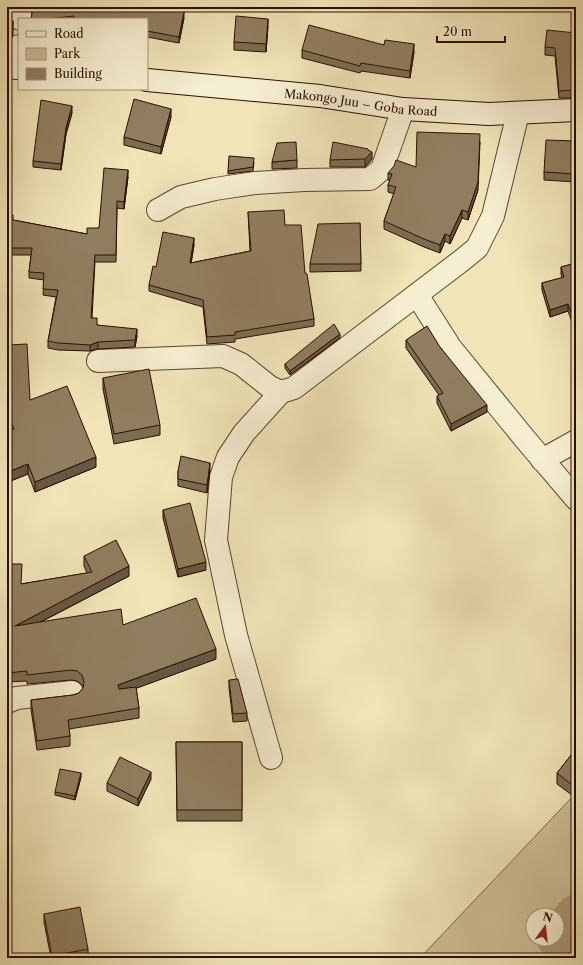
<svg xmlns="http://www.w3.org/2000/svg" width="583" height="965" viewBox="0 0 583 965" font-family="'Libre Caslon Text',serif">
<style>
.green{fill:#cfc099;stroke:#7c674c;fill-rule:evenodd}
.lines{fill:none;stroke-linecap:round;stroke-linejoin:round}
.river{stroke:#ad9c79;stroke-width:41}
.street-casing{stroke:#5b442e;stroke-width:24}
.secondary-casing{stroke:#290e00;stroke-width:24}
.street{stroke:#f6eed1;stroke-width:22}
.secondary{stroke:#f6eed1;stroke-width:22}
.wall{fill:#7d6c53;stroke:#290e00}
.shaded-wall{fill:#665843;stroke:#290e00}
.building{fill:#917e60;stroke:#290e00}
.labels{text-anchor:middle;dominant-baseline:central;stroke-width:3.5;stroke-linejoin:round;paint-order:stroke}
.street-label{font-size:12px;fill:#290e00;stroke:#f6eed1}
</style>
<rect width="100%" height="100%" fill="#f1e5b8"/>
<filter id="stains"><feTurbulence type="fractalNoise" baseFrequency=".005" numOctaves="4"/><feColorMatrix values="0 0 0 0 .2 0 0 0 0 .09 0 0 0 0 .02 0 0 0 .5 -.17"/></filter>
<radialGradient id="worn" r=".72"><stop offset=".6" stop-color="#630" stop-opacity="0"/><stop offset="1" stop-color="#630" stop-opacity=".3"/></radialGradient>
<!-- green -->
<path class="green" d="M 576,793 L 576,958 L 420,958 ZM 533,915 L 557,915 L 557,939 L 533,939 Z"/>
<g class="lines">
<!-- river -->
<path class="river" d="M 557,938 L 576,915"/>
<!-- street casing -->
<g class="street-casing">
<g id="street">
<path d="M 20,19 L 21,7"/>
<path d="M 18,68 L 19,46"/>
<path d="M 158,210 L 181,197 L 215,189 L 255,183 L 304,180 L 370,179 L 382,169 L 403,109"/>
<path d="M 417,295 L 450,347 L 525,439 L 576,499"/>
<path d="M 98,361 L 223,356 L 241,364 L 270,387 L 281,392 L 294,388 L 461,261 L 477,248 L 493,216 L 518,113"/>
<path d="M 542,460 L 576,441"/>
<path d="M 7,702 L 17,698 L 72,692"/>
<path d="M 271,758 L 236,635 L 216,540 L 221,477 L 228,457 L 244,433 L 281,392"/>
</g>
</g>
<!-- secondary casing -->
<g class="secondary-casing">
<g id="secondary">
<path d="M 7,67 L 19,68"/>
<path id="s1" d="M 147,80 L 320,96 L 403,109 L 489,114 L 576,110"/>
</g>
</g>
<!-- street -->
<use href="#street" class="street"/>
<!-- secondary -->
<use href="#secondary" class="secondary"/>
</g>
<!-- wall -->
<g class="wall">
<path d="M 33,7 L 184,18 L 179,43 L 147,37 L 147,19 L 31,19 Z"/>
<path d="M 287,7 L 296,7 L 296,8 Z"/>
<path d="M 268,26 L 266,52 L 234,50 L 234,42 Z"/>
<path d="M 576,33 L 576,58 L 574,58 L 576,78 L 576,98 L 559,98 L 555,56 L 545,55 L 545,47 Z"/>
<path d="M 384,45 L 414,52 L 410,78 L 361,71 L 360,73 L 302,58 L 302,50 Z"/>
<path d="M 72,113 L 66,134 L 61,170 L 33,167 L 33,161 Z"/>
<path d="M 171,117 L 161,154 L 124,145 L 124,137 Z"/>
<path d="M 576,141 L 576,182 L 544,180 L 544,172 Z"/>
<path d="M 368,151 L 372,159 L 365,167 L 330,167 L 330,160 Z"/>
<path d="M 297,160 L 297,168 L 272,169 L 272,162 Z"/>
<path d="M 254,162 L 253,171 L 228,174 L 228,171 Z"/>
<path d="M 388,173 L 478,190 L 468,220 L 462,218 L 450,244 L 445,241 L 440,253 L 424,247 L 384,229 L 384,221 L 394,194 L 388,192 L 388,185 L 390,181 L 388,180 Z"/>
<path d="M 128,177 L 124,209 L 117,208 L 116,262 L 95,262 L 92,318 L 97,325 L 137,336 L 135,347 L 98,349 L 90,351 L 58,350 L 48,348 L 48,341 L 56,297 L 43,295 L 44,280 L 29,278 L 29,272 L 31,255 L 7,255 L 7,215 L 13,220 L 87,234 L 99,228 Z"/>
<path d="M 248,212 L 285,225 L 305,273 L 314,319 L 314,326 L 235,339 L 235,342 L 207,344 L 203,307 L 149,291 L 149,285 L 194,245 L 191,263 L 250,251 Z"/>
<path d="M 360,223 L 361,271 L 310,272 L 310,264 Z"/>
<path d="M 576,263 L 576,333 L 568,311 L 550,317 L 542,290 L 542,283 L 562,278 L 561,274 L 561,267 Z"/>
<path d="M 340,338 L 290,375 L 285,368 L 285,364 Z"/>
<path d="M 406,340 L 440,347 L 487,412 L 451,431 L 437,403 L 437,396 L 439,395 L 406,348 Z"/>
<path d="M 7,345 L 30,400 L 96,467 L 35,492 L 28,474 L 8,482 L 7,480 L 7,432 L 10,430 L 7,422 Z"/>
<path d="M 103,378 L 160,425 L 160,435 L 114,444 L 103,389 Z"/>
<path d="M 210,470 L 207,493 L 178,486 L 178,471 Z"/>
<path d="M 163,510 L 206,570 L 178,577 L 163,518 Z"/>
<path d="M 84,556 L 129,576 L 41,622 L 123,625 L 216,659 L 136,688 L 139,708 L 139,718 L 69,729 L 70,736 L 70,746 L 37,750 L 31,709 L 31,700 L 73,695 L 79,693 L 83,688 L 82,685 L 77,681 L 71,680 L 27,684 L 27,681 L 7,682 L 7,564 L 21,584 L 87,573 L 84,566 Z"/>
<path d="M 229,680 L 247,713 L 247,721 L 233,722 L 229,688 Z"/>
<path d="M 176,742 L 242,742 L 242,821 L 177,821 Z"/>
<path d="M 576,749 L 576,798 L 557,784 L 557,773 Z"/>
<path d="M 81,777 L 75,800 L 55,795 L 55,792 Z"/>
<path d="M 151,779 L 138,806 L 107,791 L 107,783 Z"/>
<path d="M 44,914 L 88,949 L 88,956 L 78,958 L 51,958 L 44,922 Z"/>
</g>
<!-- shaded-wall -->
<g class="shaded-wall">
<path d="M 184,12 L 184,18 L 179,43 L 179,37 Z"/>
<path d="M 268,19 L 268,26 L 266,52 L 266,44 Z"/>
<path d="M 13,21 L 13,35 L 8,40 L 7,44 L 7,35 Z"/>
<path d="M 414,44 L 414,52 L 410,78 L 410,71 Z"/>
<path d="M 72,106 L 72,113 L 66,134 L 61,170 L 61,164 L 66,128 Z"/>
<path d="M 171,109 L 171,117 L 161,154 L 161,147 Z"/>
<path d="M 480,142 L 478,190 L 468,220 L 468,212 Z"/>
<path d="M 372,152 L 372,159 L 365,167 L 365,159 Z"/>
<path d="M 128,170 L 128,177 L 124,209 L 124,202 Z"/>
<path d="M 462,210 L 462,218 L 450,244 L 450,236 Z"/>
<path d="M 445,234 L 445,241 L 440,253 L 440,245 Z"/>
<path d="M 194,238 L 194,245 L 190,270 L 190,263 Z"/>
<path d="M 568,304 L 568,311 L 550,317 L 550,310 Z"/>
<path d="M 137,329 L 137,336 L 135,347 L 135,340 Z"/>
<path d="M 340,334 L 340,338 L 290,375 L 290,371 Z"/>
<path d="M 98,342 L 98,349 L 90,351 L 90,345 Z"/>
<path d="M 487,405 L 487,412 L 451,431 L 451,424 Z"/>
<path d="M 96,457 L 96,467 L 35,492 L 35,482 Z"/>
<path d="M 210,463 L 210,470 L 207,493 L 207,485 Z"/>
<path d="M 28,464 L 28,474 L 8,482 L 8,472 Z"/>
<path d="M 206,562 L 206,570 L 178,577 L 178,569 Z"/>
<path d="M 129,566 L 129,576 L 15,635 L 15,626 Z"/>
<path d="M 216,649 L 216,659 L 118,695 L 118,685 Z"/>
<path d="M 151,772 L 151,779 L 138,806 L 138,799 Z"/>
<path d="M 81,773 L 81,777 L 75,800 L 75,796 Z"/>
</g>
<!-- building -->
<g class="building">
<path d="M 33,7 L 162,7 L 184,12 L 179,37 L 147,31 L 147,19 L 73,19 L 74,16 L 46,19 L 31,19 Z"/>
<path d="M 236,16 L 268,19 L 266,44 L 234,42 Z"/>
<path d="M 7,18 L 11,19 L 13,21 L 13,27 L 8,31 L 7,35 Z"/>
<path d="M 309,25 L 384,45 L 385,40 L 414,44 L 410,71 L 361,63 L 360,66 L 302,50 Z"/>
<path d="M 547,30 L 576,33 L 576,51 L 574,51 L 576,78 L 576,90 L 559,91 L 555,48 L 545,47 Z"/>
<path d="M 134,99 L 171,109 L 161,147 L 124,137 Z"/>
<path d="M 41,100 L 72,106 L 66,128 L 61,164 L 33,161 Z"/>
<path d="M 417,132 L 480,134 L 478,182 L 468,212 L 462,210 L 450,236 L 445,234 L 440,245 L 424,239 L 384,221 L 396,187 L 388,185 L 392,174 L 388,173 L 394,166 L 396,160 L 416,167 Z"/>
<path d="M 546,140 L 576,141 L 576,174 L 544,172 Z"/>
<path d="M 296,142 L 297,160 L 272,162 L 277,143 Z"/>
<path d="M 333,142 L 368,149 L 368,150 L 372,152 L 365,159 L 330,160 Z"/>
<path d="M 229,156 L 254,158 L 253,167 L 228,171 Z"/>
<path d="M 104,168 L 128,170 L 124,202 L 117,201 L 116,255 L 95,255 L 91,318 L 97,318 L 97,325 L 137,329 L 135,340 L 98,342 L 90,345 L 58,343 L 48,341 L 58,290 L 43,289 L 44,273 L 29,272 L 32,248 L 7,248 L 7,215 L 13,215 L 13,220 L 87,234 L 87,228 L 99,228 Z"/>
<path d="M 284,210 L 285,225 L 301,225 L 305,273 L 307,274 L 314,319 L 235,332 L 235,335 L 207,337 L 203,300 L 149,285 L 153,266 L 156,267 L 163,232 L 194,238 L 190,263 L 251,251 L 248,212 Z"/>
<path d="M 360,223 L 361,264 L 310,264 L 318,224 Z"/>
<path d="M 576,263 L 576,326 L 568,304 L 550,310 L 542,283 L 564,277 L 561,267 Z"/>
<path d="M 334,324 L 340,334 L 290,371 L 285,364 Z"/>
<path d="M 427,326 L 440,347 L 487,405 L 451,424 L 437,396 L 443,393 L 406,340 Z"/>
<path d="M 27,344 L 30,400 L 67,386 L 96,457 L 35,482 L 28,464 L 8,472 L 7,470 L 7,432 L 14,429 L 7,412 L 7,345 Z"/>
<path d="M 149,369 L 160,425 L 114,434 L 103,378 Z"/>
<path d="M 181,456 L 210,463 L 207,485 L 178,479 L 178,471 Z"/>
<path d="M 190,503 L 206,562 L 178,569 L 163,510 Z"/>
<path d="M 116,540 L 129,566 L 15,626 L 121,609 L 123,625 L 196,598 L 216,649 L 118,685 L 119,689 L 136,687 L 139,708 L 68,720 L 70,736 L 37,741 L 31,700 L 73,695 L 79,693 L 83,688 L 84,682 L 82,675 L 77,671 L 71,670 L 27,675 L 27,671 L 7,673 L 7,564 L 22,564 L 21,584 L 92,572 L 84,556 Z"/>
<path d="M 238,679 L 247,713 L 233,714 L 229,680 Z"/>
<path d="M 176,742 L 242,742 L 242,810 L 177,810 Z"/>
<path d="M 576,749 L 576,788 L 557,773 Z"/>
<path d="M 120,757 L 151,772 L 138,799 L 107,783 Z"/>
<path d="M 60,769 L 81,773 L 75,796 L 55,792 Z"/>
<path d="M 80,907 L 88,949 L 52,956 L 44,914 Z"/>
</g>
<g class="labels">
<!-- street labels -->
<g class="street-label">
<text stroke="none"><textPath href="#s1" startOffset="215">Makongo Juu – Goba Road</textPath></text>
</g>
</g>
<!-- margin -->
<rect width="583" height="965" fill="none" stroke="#f1e5b8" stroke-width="24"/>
<rect x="8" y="8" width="567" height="949" fill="none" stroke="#290e00" stroke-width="2"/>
<rect x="12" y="12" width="559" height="941" fill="none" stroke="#290e00"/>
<!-- legend -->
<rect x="18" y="18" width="130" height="72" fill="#f6eed1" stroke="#a4947d"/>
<rect x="26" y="31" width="20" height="6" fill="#f6eed1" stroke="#a4947d"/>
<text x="54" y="38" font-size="12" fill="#290e00">Road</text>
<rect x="26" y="48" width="20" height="12" fill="#cfc099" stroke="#a4947d"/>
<text x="54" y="58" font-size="12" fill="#290e00">Park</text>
<rect x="26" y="68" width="20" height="12" fill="#917e60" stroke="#a4947d"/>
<text x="54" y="78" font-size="12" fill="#290e00">Building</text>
<!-- north arrow -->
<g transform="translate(545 927) rotate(15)"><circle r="19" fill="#f6eed1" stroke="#a4947d"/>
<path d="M0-3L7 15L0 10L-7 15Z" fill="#8f2418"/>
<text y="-6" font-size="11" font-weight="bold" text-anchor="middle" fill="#290e00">N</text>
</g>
<!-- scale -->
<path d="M437 36v6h68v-6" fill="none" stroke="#290e00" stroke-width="2"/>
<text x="443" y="36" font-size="12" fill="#290e00" stroke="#f6eed1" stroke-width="3" paint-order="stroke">20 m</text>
<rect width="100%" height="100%" filter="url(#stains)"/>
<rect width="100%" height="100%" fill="url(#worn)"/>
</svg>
